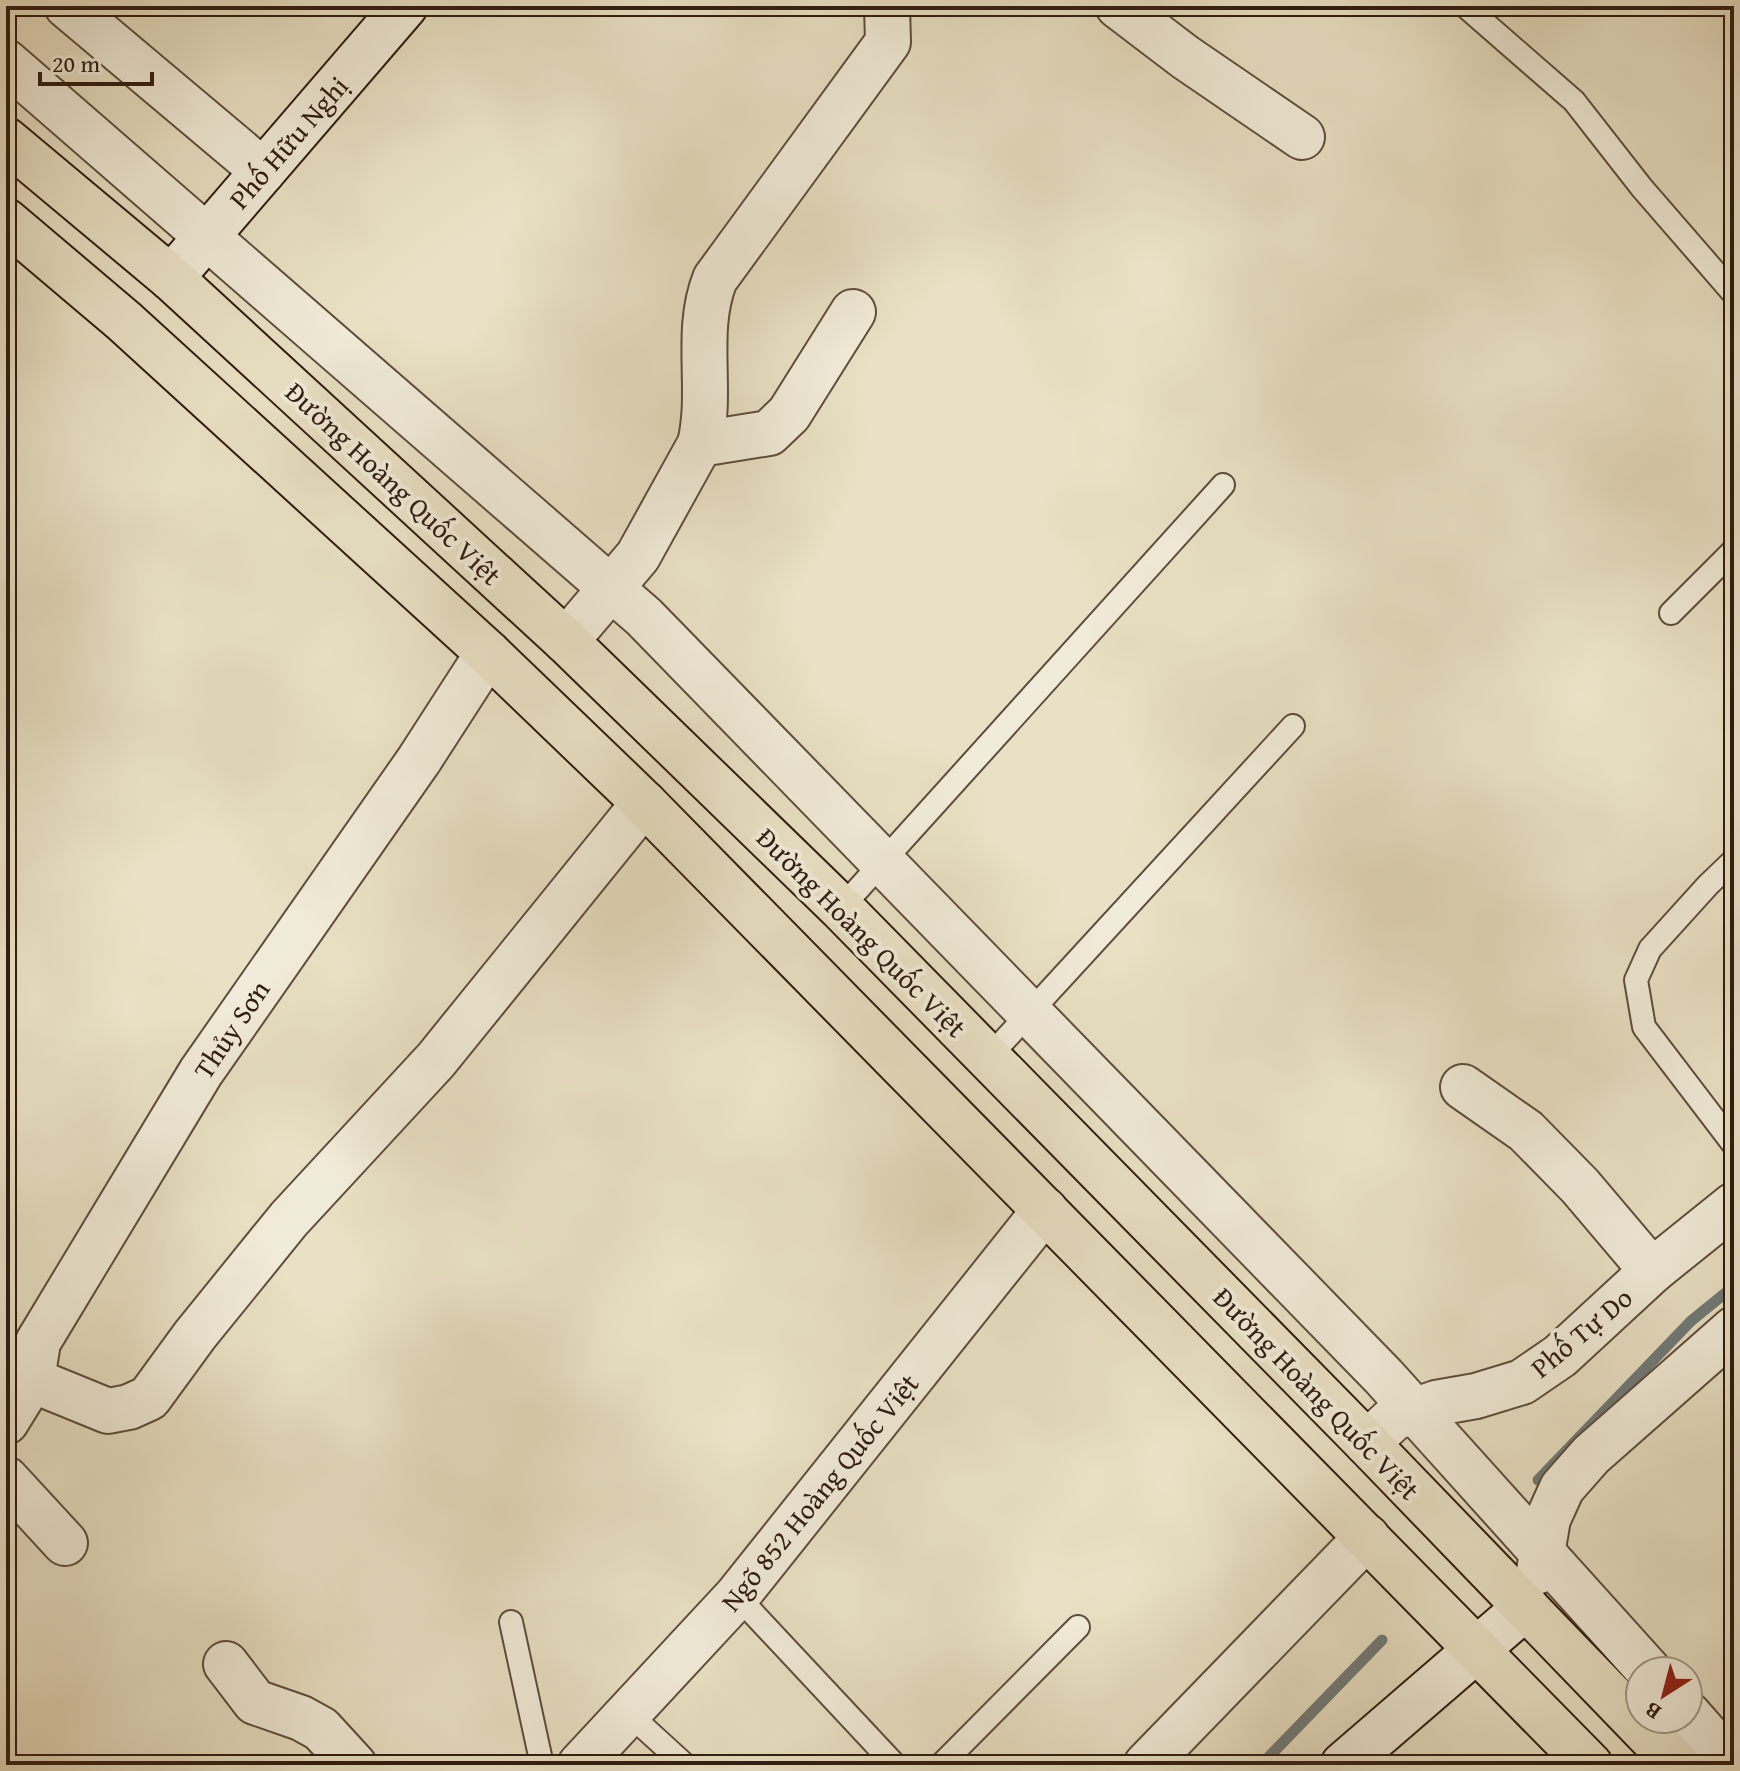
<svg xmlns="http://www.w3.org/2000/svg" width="1740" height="1771" viewBox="0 0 1740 1771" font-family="'Gentium Book Plus',serif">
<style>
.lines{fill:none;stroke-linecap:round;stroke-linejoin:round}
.stream{stroke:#707b79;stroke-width:11}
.lane-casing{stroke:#5e4d3e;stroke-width:26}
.street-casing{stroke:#5e4d3e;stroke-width:48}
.secondary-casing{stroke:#301c11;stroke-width:48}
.highway-casing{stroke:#301c11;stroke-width:48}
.lane{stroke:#f1ecd9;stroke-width:22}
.street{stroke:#f1ecd9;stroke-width:44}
.secondary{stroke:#f1ecd9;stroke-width:44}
.highway{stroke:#e9e1c5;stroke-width:44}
.labels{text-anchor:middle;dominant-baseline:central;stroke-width:8;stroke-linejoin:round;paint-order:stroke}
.street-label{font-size:28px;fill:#301c11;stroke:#f1ecd9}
</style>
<rect width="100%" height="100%" fill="#e9e1c5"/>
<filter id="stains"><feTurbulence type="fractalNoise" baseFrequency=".0025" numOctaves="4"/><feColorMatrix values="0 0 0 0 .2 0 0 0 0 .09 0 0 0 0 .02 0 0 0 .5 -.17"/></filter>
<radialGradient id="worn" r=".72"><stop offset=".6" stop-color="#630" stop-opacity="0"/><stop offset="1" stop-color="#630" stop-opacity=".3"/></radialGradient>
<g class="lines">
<!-- stream -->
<g class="stream">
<path d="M 1538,1480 L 1691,1321 L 1734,1286"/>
<path d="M 1261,1765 L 1382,1640"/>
</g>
<!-- lane casing -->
<g class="lane-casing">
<g id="lane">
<path d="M 1465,6 L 1574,101 L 1642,188 L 1734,294"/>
<path d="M 1671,613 L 1734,550"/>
<path d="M 1734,860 L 1708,885 L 1650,949 L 1636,980 L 1644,1027 L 1734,1145"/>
<path d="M 841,908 L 1223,485"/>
<path d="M 988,1058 L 1293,726"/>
<path d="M 737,1596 L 895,1765"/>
<path d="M 511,1622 L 542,1765"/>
<path d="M 628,1713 L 685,1765"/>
<path d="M 941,1765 L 1078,1627"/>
</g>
</g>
<!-- street casing -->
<g class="street-casing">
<g id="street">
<path d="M 67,6 L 263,171"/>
<path d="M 1118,6 L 1185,57 L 1302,137"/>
<path d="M 6,62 L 644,617 L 1384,1377 L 1649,1671"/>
<path d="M 700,444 L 769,433 L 789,414 L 853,312"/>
<path d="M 566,641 L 638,556 L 700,444 C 713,389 694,332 715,279 L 888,42 L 887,6"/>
<path d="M 1463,1087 L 1526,1131 L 1580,1186 L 1652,1271"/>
<path d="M 32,1380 L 108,1411 L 129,1407 L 149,1398 L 195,1335 L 289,1219 L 436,1060 L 644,803"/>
<path d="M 6,1422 L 32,1380 L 38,1342 L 201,1072 L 419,760 L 488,653"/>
<path d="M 1367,1443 L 1394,1418 L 1436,1403 L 1476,1396 L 1522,1382 L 1560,1356 L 1652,1271 L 1734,1205"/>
<path d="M 6,1479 L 65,1543"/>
<path d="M 1539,1571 L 1548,1519 L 1562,1488 L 1591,1455 L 1734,1329"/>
<path d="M 226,1664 L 255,1702 L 301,1718 L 321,1729 L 354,1765"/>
<path d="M 1688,1714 L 1733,1765"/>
<path d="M 580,1765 L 737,1596 L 1045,1210"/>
<path d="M 1146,1765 L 1367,1537"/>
</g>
</g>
<!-- secondary casing -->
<g class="secondary-casing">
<g id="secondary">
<path d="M 171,278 L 405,6"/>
<path d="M 1343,1765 L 1526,1607"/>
</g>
</g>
<!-- highway casing -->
<g class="highway-casing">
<g id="highway">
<path d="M 6,140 L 171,278 L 566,641 L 841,908 L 1367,1443 L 1678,1765"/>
<path d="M 6,221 L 124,321 L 488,653 L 644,803 L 1590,1765"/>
</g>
</g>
<!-- lane -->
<use href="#lane" class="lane"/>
<!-- street -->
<use href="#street" class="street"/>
<!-- secondary -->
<use href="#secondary" class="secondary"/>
<!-- highway -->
<use href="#highway" class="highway"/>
</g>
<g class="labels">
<!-- street labels -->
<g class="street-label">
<text transform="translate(288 142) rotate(-49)">Phố Hữu Nghị</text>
<text transform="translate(394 483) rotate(43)">Đường Hoàng Quốc Việt</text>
<text transform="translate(862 932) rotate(45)">Đường Hoàng Quốc Việt</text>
<text transform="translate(231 1029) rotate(-56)">Thủy Sơn</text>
<text transform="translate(1581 1332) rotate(-40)">Phố Tự Do</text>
<text transform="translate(1317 1393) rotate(46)">Đường Hoàng Quốc Việt</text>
<text transform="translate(819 1492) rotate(-51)">Ngõ 852 Hoàng Quốc Việt</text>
</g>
</g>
<!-- margin -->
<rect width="1740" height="1771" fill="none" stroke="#e9e1c5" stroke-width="32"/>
<rect x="8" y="8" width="1724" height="1755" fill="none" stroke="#301c11" stroke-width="4"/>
<rect x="16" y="16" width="1708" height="1739" fill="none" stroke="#301c11" stroke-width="2"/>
<!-- north arrow -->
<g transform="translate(1664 1695) rotate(216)"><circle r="38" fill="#f1ecd9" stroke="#a49989" stroke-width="2"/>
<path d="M0-6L14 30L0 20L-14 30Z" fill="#8f2418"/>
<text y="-12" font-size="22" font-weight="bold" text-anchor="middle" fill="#301c11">B</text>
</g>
<!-- scale -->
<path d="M40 72v12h112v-12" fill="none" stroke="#301c11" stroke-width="4"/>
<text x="52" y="72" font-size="24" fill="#301c11" stroke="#f1ecd9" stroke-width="6" paint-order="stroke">20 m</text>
<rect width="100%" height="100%" filter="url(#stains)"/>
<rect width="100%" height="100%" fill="url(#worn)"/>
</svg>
